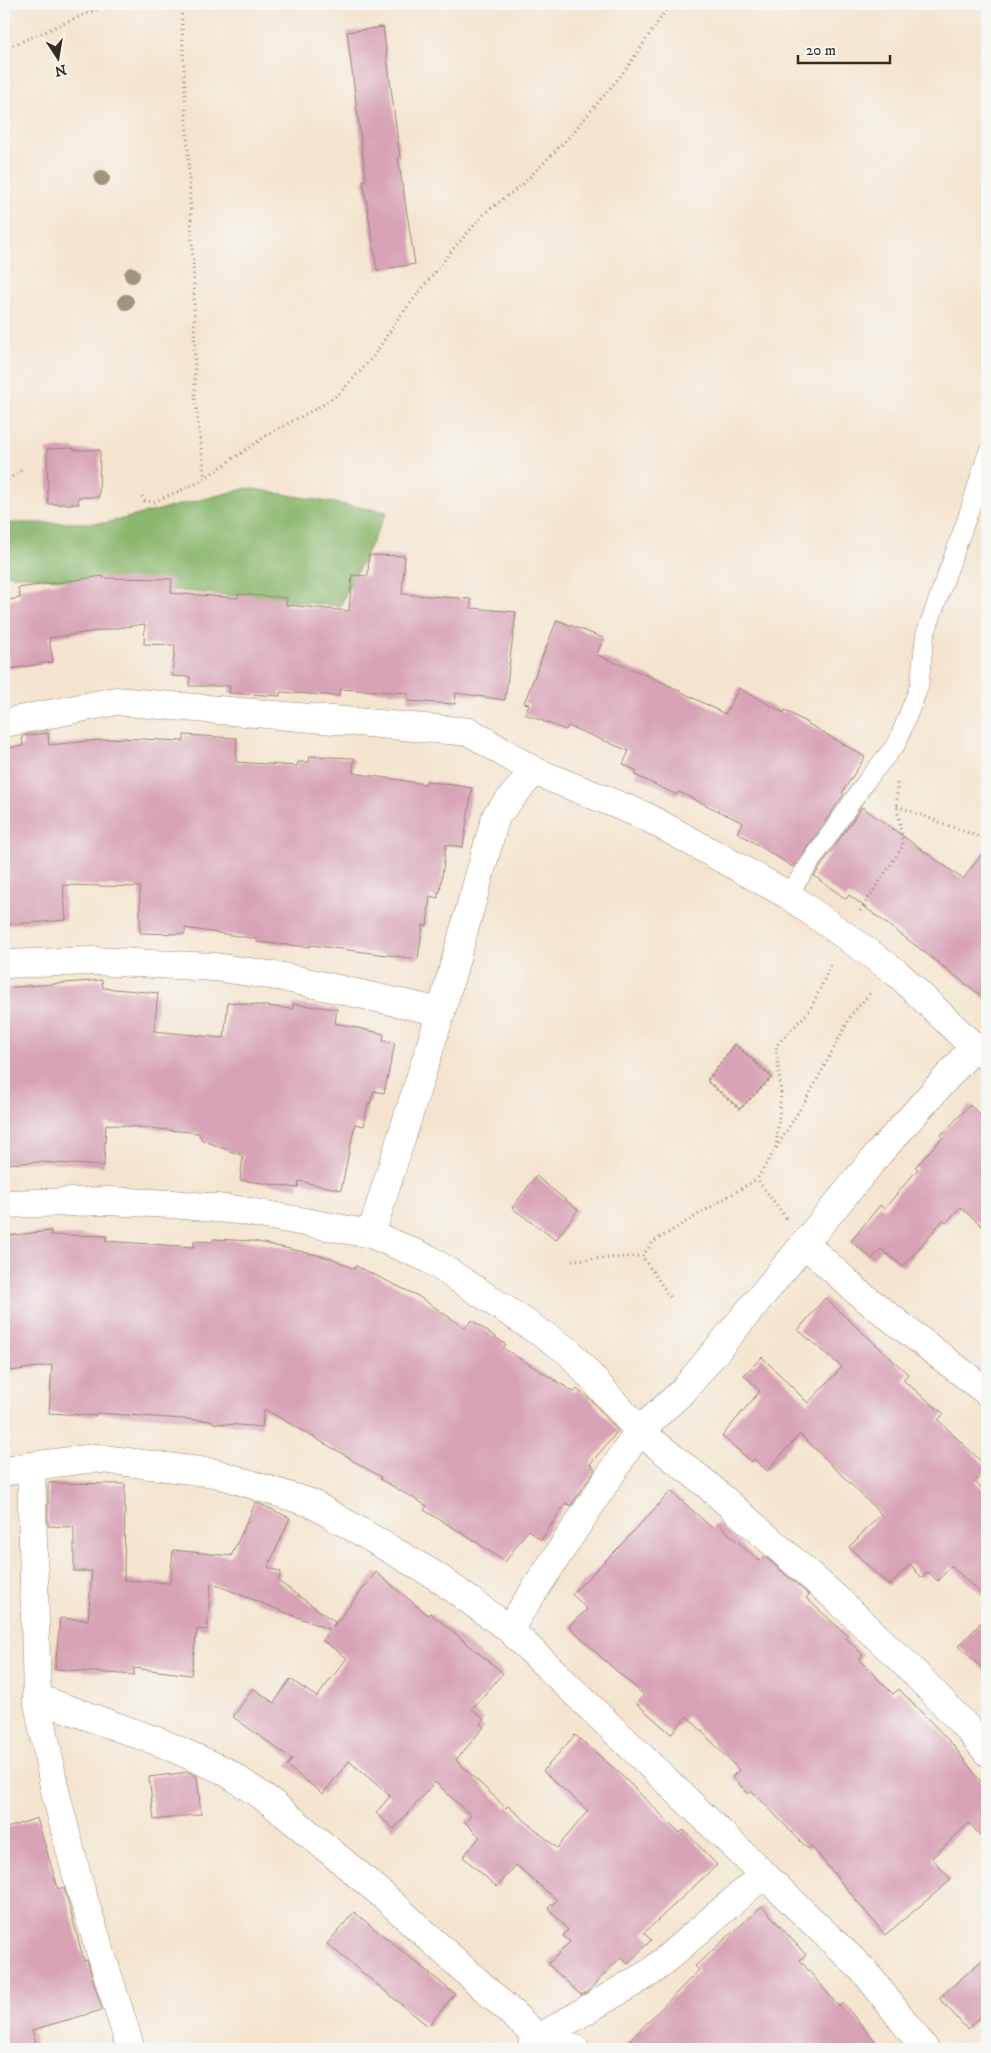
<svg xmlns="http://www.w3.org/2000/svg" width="991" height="2053" viewBox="0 0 991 2053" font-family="'IM FELL DW Pica',serif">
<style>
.forest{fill:#8cb76e;stroke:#647046}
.building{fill:#d7a2b5}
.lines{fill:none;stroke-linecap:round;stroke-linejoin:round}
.lane-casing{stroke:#988776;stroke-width:19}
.street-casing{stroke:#988776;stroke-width:29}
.path{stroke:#988776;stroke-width:3;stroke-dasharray:1 4;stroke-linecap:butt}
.lane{stroke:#fff;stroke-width:18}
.street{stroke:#fff;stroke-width:28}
.tree{fill:#9e957b}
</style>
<rect width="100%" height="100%" fill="#f6f6f2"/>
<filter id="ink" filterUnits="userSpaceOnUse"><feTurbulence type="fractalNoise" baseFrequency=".02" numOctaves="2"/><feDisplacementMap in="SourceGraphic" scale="10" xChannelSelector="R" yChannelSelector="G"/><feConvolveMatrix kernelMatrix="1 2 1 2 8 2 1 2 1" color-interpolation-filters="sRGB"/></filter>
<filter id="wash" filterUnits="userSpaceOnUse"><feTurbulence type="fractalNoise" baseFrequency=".0096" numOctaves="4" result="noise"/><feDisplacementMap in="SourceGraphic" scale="20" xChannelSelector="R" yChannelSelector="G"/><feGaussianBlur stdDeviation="1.12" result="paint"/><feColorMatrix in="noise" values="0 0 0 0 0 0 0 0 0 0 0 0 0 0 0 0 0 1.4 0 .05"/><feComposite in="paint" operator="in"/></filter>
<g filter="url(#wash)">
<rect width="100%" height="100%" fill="#f4e4cf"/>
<!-- forest -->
<path class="forest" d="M 248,488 L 387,512 L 340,606 L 4,574 L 4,523 L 106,523 Z"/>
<g id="blocks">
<!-- building -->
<g class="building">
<path d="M 383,27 L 400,157 L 398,157 L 415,264 L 377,270 L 363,180 L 366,180 L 347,32 Z"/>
<path d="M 74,448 L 74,450 L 100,450 L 99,497 L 78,497 L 79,504 L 48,504 L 47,449 Z"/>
<path d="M 369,555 L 405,556 L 402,594 L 471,599 L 471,608 L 516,612 L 505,700 L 456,693 L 455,704 L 408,701 L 408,693 L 340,689 L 339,696 L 280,692 L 280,696 L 229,693 L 230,686 L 189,686 L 190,677 L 172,676 L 175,645 L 144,644 L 145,624 L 49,638 L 53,662 L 10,669 L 4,630 L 4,601 L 20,598 L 18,588 L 103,576 L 103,578 L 172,579 L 171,593 L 238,598 L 238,594 L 287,598 L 286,605 L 349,611 L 352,575 L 368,576 Z"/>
<path d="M 557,620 L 603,638 L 597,655 L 658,680 L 725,714 L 739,688 L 784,713 L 785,710 L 865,757 L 842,793 L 844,794 L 796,864 L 795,863 L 793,867 L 737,832 L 743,823 L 679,792 L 677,795 L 635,775 L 637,771 L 623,764 L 629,751 L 568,726 L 566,730 L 525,714 L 529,704 L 524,703 Z"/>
<path d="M 48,733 L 49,745 L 121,738 L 184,741 L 184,735 L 237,738 L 236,762 L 297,766 L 298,762 L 309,762 L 310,756 L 354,758 L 353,773 L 425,784 L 426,781 L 472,788 L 463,847 L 446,845 L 440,892 L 438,892 L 438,898 L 430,896 L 427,926 L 423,925 L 418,959 L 310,945 L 310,947 L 257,942 L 257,939 L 185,928 L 185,934 L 140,933 L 140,887 L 63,885 L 66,920 L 4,925 L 4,748 L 23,746 L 22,736 Z"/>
<path d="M 862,807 L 963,879 L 987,847 L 987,1000 L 849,895 L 846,899 L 814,876 Z"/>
<path d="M 102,980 L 103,988 L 158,993 L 154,1031 L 224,1038 L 228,1002 L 293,1009 L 293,1004 L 337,1009 L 335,1023 L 384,1034 L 383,1041 L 395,1043 L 384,1093 L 374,1091 L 370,1104 L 368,1103 L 364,1126 L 355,1124 L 341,1190 L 299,1181 L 298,1188 L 240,1180 L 243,1156 L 202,1140 L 199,1133 L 106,1124 L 104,1166 L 39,1162 L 4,1164 L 4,988 Z"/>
<path d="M 735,1044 L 772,1077 L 740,1109 L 707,1081 Z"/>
<path d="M 970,1105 L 987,1121 L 987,1230 L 960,1207 L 946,1223 L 943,1220 L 903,1267 L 881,1249 L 872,1259 L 851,1241 L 880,1205 L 884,1209 L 918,1169 L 915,1167 L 943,1137 L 941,1135 Z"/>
<path d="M 536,1176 L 578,1210 L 556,1240 L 512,1208 Z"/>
<path d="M 51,1231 L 51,1235 L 106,1236 L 106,1241 L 194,1247 L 194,1241 L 213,1242 L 213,1239 L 253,1241 L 331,1258 L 354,1269 L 356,1266 L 418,1296 L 465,1328 L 472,1320 L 506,1345 L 503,1348 L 574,1392 L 577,1389 L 592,1401 L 618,1431 L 590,1464 L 595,1469 L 571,1506 L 566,1503 L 541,1540 L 528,1530 L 505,1562 L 476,1542 L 424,1510 L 427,1506 L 380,1479 L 381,1477 L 350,1459 L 350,1458 L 264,1409 L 262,1427 L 213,1423 L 213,1421 L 96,1413 L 96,1416 L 49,1413 L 52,1365 L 10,1371 L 4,1327 L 4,1297 L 7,1297 L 4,1269 L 4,1236 Z"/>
<path d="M 825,1298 L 908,1374 L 903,1380 L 944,1414 L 938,1420 L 987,1467 L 987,1470 L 975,1482 L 987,1493 L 987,1599 L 951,1566 L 938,1581 L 928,1572 L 922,1578 L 910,1564 L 889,1586 L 849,1547 L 881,1514 L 800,1434 L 767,1471 L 754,1459 L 752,1462 L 722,1436 L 760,1391 L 744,1375 L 762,1357 L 808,1403 L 842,1367 L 798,1330 Z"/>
<path d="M 48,1483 L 125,1484 L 124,1580 L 170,1583 L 173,1550 L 231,1556 L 256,1502 L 290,1518 L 268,1567 L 281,1572 L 278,1581 L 335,1622 L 333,1627 L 376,1572 L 428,1615 L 430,1613 L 503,1673 L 472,1709 L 484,1719 L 480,1724 L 484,1727 L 456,1760 L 506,1808 L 508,1806 L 557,1848 L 588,1811 L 543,1771 L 575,1735 L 615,1769 L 680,1833 L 684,1830 L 717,1865 L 644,1933 L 651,1940 L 628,1964 L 621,1957 L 587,1992 L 581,1995 L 548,1964 L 570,1942 L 563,1935 L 568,1930 L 548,1908 L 557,1900 L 516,1865 L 497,1887 L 463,1857 L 480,1837 L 465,1822 L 471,1816 L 435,1782 L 394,1829 L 376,1813 L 390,1796 L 349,1761 L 323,1794 L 287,1766 L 292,1759 L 233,1717 L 253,1688 L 274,1703 L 290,1679 L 317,1697 L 347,1658 L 322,1640 L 330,1630 L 211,1583 L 207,1630 L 197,1629 L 191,1675 L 134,1668 L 134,1675 L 55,1669 L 60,1618 L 88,1620 L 92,1571 L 74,1571 L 74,1527 L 48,1526 Z"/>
<path d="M 671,1491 L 712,1528 L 717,1523 L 759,1561 L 764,1556 L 809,1595 L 806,1598 L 848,1636 L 846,1638 L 863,1655 L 859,1660 L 893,1694 L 899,1689 L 953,1745 L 987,1790 L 987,1843 L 969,1823 L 932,1858 L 951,1880 L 885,1935 L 811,1846 L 808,1849 L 752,1791 L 749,1794 L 732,1777 L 739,1770 L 687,1716 L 671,1734 L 636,1703 L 644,1695 L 603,1659 L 569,1626 L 587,1609 L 572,1594 L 618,1548 Z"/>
<path d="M 987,1616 L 987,1673 L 959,1646 Z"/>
<path d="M 188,1772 L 197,1776 L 201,1814 L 154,1820 L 149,1777 Z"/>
<path d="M 37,1818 L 58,1889 L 64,1887 L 84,1961 L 87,1960 L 102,2010 L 32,2030 L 38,2049 L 4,2049 L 4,1829 Z"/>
<path d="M 762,1906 L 806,1955 L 800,1960 L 839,2007 L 843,2003 L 882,2049 L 621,2049 L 699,1970 L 695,1966 Z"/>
<path d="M 354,1912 L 455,1994 L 428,2026 L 327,1944 Z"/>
<path d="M 987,1956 L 987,2011 L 967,2029 L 939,1998 Z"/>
</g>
</g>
</g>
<g filter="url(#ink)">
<use href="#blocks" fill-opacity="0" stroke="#988776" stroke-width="1"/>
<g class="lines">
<!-- lane casing -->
<g class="lane-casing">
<path id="lane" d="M 788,895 L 867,780 L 897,743 L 919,687 L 925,635 L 968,515 L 987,454"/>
</g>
<!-- street casing -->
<g class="street-casing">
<g id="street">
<path d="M 4,723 L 116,701 L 470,732 L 534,771"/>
<path d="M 4,964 L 93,961 L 215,967 L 283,977 L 441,1012"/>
<path d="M 4,1204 L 107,1201 L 172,1204 L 238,1210 L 371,1234 L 429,1259 L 568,1351 L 639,1431 L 705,1483 L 838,1600 L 911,1669 L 969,1730 L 987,1752"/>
<path d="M 371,1234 L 441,1012 L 496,816 L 534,771 L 645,816 L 788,895 L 897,973 L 974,1047"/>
<path d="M 804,1243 L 860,1294 L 987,1392"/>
<path d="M 31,1466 L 37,1698 L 55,1791 L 79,1884 L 131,2049"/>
<path d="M 4,1472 L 31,1466 L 95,1458 L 215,1473 L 311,1503 L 436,1576 L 509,1629 L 866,1973 L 925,2049"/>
<path d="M 509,1629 L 639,1431 L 683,1391 L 879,1153 L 974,1047 L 987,1057"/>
<path d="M 37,1698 L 162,1743 L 225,1771 L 272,1803 L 378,1891 L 539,2038 L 575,2049"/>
<path d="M 532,2046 L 539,2038 L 651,1972 L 763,1875"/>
</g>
</g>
<!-- path -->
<g class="path">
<path d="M 181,4 L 194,283 L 195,397 L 205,478"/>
<path d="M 4,49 L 109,4"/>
<path d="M 4,483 L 23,469"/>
<path d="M 142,496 L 145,501 L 154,502 L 199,482 L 269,434 L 324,404 L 340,393 L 373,357 L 398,319 L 454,248 L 485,213 L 523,184 L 570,136 L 626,69 L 670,4"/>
<path d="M 897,806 L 987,840"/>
<path d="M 860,911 L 903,846 L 897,806 L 897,783"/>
<path d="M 735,1044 L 772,1077 L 740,1109 L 707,1081 Z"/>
<path d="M 776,1148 L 781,1092 L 776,1046 L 810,1010 L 832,963"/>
<path d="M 786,1218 L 757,1179 L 810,1093 L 852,1014 L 871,992"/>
<path d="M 572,1260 L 642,1256"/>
<path d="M 670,1297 L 642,1256 L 653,1242 L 757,1179"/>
</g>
<!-- lane -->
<use href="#lane" class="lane"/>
<!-- street -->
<use href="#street" class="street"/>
</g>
<!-- trees -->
<g class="tree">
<circle cx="102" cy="178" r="8"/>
<circle cx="132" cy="275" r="8"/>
<circle cx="126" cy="302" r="8"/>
</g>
</g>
<!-- margin -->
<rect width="991" height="2053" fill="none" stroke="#f6f6f2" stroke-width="20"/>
<!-- north arrow -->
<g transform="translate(58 58) rotate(168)" stroke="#f6f6f2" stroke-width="4" paint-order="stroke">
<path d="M0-4L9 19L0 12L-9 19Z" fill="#3b2a1e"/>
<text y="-8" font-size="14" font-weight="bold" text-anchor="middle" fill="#3b2a1e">N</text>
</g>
<!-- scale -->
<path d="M798 55v8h92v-8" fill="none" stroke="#3b2a1e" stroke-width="2.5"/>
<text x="806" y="55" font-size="15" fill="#3b2a1e" stroke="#f6f6f2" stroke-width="4" paint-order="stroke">20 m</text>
</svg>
